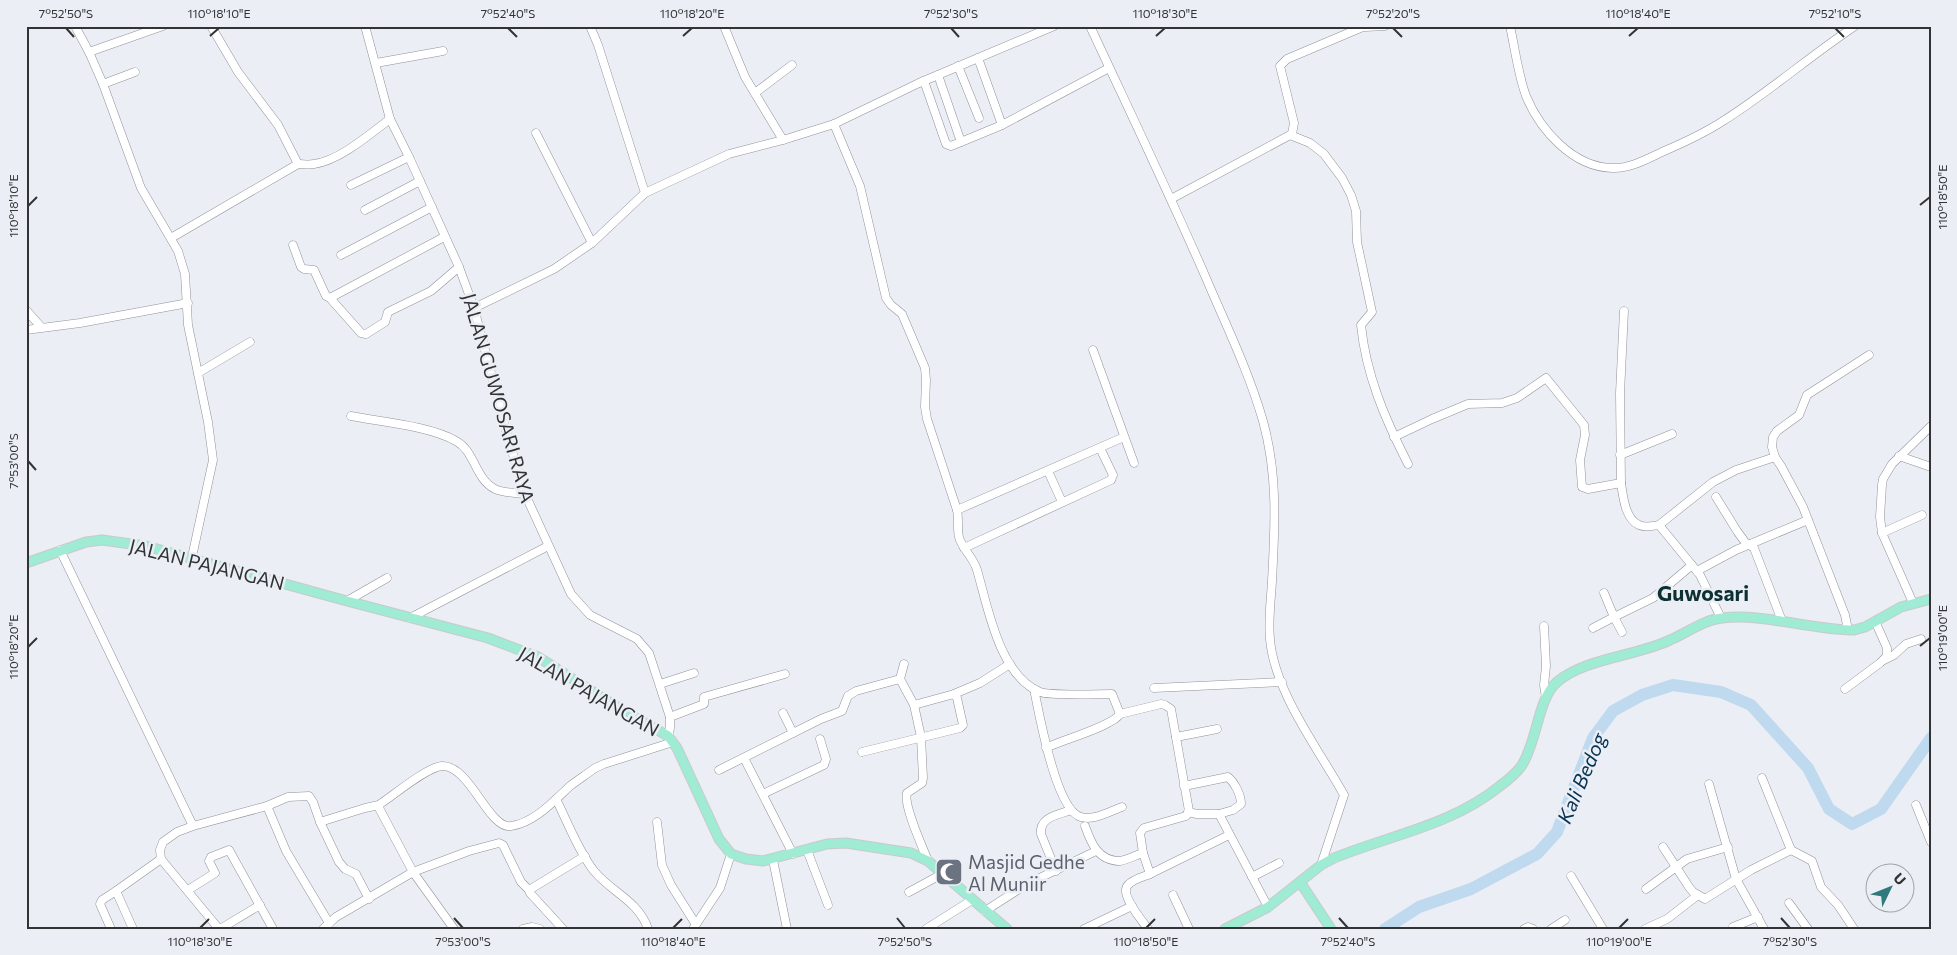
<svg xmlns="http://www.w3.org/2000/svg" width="1957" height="955" viewBox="0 0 1957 955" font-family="Commissioner,sans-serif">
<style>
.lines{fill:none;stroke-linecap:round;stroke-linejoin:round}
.river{stroke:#bfd9ef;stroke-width:12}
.minor-casing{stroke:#8f9399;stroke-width:9}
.major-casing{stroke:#c9caca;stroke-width:11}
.minor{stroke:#fff;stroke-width:8}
.major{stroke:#9febd4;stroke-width:9}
.ticks{fill:none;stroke:#313335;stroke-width:2}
.labels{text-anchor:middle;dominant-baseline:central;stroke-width:5;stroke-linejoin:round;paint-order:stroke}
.street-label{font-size:19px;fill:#313335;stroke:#ebeff5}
.worship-label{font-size:19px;fill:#5b616d;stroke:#ebeff5;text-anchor:start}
.water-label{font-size:20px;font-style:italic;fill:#063352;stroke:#ebeff5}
.quarter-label{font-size:21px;font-weight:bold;fill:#0d3132;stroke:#ebeff5}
.neatline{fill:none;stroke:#313335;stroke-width:2}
.ticks-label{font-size:12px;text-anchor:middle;fill:#313335}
</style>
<rect width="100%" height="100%" fill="#ebeff5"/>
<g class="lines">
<!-- river -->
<path class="river" d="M 1385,929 L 1419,907 L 1471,889 L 1537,854 L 1557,832 L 1593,738 L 1613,711 L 1642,695 L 1673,685 L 1721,692 L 1751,705 L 1808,768 L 1829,809 L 1852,824 L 1881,809 L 1931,738"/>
<!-- minor casing -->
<g class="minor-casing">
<g id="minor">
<path d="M 75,26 L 89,52 L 163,26"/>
<path d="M 211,26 L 238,72 L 278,125 L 298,164"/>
<path d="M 365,26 L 390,119 L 409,157 L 459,267 L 474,308 L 508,438 L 525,494 L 571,594 L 590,615 L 637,639 L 649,653 L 670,717 L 670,728 L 668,736"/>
<path d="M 724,26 L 745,77 L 783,140"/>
<path d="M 1090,26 C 1129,110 1169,193 1206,278 C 1226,325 1249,372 1263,421 C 1278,475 1275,526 1272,581 C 1271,600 1268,620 1270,639 C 1274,691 1319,750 1344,795 L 1321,865"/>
<path d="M 1510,26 C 1515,49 1518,74 1526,96 C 1540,130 1573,167 1612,168 C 1629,169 1647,159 1662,152 C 1683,143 1703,134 1723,121 C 1769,92 1810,56 1855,26"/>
<path d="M 1365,27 L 1385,26"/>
<path d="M 89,52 L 103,84 L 141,188 L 178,251 L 185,274 L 188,325 L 208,422 L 213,460 L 192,557"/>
<path d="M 978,58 L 1002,125 L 1109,68"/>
<path d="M 376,63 L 443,51"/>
<path d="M 958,66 L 979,118"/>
<path d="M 938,75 L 961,142 L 1002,125"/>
<path d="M 924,81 L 946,144 L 951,146 L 961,142"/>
<path d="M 103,84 L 135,72"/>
<path d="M 755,93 L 792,65"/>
<path d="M 834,124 L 860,186 L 886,298 L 891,305 L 902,314 L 925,368 L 926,380 L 925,407 L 927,419 L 957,510 C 959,519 957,530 959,537 C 962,549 974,558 977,570 C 988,607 999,675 1040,692 C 1051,696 1098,694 1112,694 L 1120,714 L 1161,704 L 1165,705 L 1171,709 L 1189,811 L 1186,816 L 1144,828 L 1140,833 L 1143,853 L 1150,874 C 1143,877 1133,879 1128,885 C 1119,894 1142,920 1148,929"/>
<path d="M 536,133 L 592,243"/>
<path d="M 1290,135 L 1310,143 L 1324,154 L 1342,178 L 1351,195 L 1356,211 L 1357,242 L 1372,312 L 1361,325 C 1366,375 1385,419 1408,464"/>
<path d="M 351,185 L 409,157"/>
<path d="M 645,193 L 729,154 L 783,140 L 834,124 L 919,83 L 1054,26"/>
<path d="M 1171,199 L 1292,134 L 1294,123 L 1280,66 L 1287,59 L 1365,26"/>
<path d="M 365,210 L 420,181"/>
<path d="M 171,238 L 298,164 C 303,164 309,165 314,164 C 339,161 370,134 390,119"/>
<path d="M 293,245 L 301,267 L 304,269 L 314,270 L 326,296 L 330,298 L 444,237"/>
<path d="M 341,255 L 432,207"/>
<path d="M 330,298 L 361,333 L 366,334 L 385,322 L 388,312 L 431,291 L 459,267"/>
<path d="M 474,308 L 554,269 L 592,243 L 645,193 L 598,45 L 590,26"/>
<path d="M 26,310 L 42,328"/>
<path d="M 26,330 L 80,323 L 188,303"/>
<path d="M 1093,350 L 1134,463"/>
<path d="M 198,373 L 250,342"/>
<path d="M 351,416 C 382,422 430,426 456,441 C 475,451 475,479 495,489 C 503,493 516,493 525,494"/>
<path d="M 1394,437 L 1432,419 L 1468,404 L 1502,403 L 1517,398 L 1546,378 L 1584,425 L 1585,435 L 1580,460 L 1582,487 L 1588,489 L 1621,483 L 1620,393 L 1624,311"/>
<path d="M 1620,455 L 1672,434"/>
<path d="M 1899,456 L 1931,467"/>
<path d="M 1048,471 L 1062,502"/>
<path d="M 1621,483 C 1623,496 1625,519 1639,525 C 1645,528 1653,526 1659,525 L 1700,575 L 1721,618"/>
<path d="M 1716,497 L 1737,531 L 1745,542 L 1754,548 L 1782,621"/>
<path d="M 957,510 L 1124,437"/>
<path d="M 1659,525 L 1713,482 L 1736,470 L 1775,457"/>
<path d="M 1882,533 L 1922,515"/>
<path d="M 964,548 L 1111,480 L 1113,475 L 1100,448"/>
<path d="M 60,550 L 193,826"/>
<path d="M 1697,571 L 1736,550 L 1808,520"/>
<path d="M 1604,593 L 1614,617 L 1653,598 L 1692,565"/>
<path d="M 347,601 L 387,578"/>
<path d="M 1913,603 L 1882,533 L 1880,517 L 1882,485 L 1883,479 L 1892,464 L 1931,426"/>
<path d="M 410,618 L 548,546"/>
<path d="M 1544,626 L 1546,666 L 1544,685 L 1546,698"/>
<path d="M 1593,628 L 1614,617 L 1622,632"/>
<path d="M 1848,630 L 1845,615 L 1803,507 L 1781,466 L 1775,457 L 1772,447 L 1773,437 L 1777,431 L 1799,415 L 1807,395 L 1869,355"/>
<path d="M 1884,660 L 1894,655 L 1906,644 L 1921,639"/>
<path d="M 904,664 L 900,679 L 914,705 L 921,737 L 923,778 L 922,783 L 907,793 C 903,805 923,848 928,861"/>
<path d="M 660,684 L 694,673"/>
<path d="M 1154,688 L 1282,682"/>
<path d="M 1034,689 C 1039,713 1056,811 1081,817 C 1094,821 1110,811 1122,807"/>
<path d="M 1845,689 L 1880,663 L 1887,656 L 1887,648 L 1875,621"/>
<path d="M 954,694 L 980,683 L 1010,664"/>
<path d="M 783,713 L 793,733"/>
<path d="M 670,717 L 704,704 L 704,697 L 785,674"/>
<path d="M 1176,737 L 1217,729"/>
<path d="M 1046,748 C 1062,740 1113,726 1120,714"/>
<path d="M 862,752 L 960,728 L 963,725 L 957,698 L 954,694 L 914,705"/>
<path d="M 744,758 L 793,854"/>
<path d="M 719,770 L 821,719 L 842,711 L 848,696 L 856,691 L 900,679"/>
<path d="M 1762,778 L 1791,850 L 1812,861 L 1821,887 L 1838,905 L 1854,929"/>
<path d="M 1709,784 L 1736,879 L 1764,929"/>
<path d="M 1184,786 L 1228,777 C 1235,783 1241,795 1241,804 L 1233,810 L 1219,814 L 1268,907"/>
<path d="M 763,794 L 824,765 L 826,759 L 820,739"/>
<path d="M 556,799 C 568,823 578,850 594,871 C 611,892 639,901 648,929"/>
<path d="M 1916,805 L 1931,842"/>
<path d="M 267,806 L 286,851 L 329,923"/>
<path d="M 1188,812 L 1197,814 L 1219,814"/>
<path d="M 320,822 L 339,862 L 345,869 L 356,874 L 369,899"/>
<path d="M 657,822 L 662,865 L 671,885 L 695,923"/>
<path d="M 1085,826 C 1091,843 1098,861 1120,861 C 1127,860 1136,855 1143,853"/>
<path d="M 1663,847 L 1689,887 L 1693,892 L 1705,899 L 1751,870 L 1791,850"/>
<path d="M 807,850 L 828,905"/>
<path d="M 773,860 L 787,929"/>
<path d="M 1056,871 L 1041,834 C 1039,817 1058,815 1071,810"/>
<path d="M 1150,874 L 1229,835"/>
<path d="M 1571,876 L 1603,929"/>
<path d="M 1252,877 L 1279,863"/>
<path d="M 1646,889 L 1687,859 L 1728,847"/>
<path d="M 188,890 L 215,873 L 209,861 L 211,857 L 229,850 L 273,929"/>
<path d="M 909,892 L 942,874"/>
<path d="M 1173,895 L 1189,929"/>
<path d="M 1789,903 L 1808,929"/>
<path d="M 985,911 L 1027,884 L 1096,851"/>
<path d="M 1733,927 L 1758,917"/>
<path d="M 111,929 L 100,904 L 102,900 L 116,891"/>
<path d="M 133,929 L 116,891 L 161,859"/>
<path d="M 219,929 L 161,859 L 160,850 L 163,842 L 177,832 L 193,826 L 267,806 L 288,797 L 309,796 L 313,802 L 320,822 L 365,808 L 379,805"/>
<path d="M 220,929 L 260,905"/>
<path d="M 323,929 L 336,917 L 413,872 L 469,851 L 499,843 L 503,845 L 521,882 L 529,890"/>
<path d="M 454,929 L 413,872 L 379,808 L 380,804 C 394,795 427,767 442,766 C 470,765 489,830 511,826 C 534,823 554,801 570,786 C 578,780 587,774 595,768 L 604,764 L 673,742"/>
<path d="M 523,929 L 532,927 L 540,929"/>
<path d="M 563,929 L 530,893 L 529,890 L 585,856"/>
<path d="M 693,929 L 720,888 L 731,854"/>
<path d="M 926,929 L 972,900"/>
<path d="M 1084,929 L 1132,906"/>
<path d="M 1524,929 L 1528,927 L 1533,929"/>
<path d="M 1551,929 L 1565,920"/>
<path d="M 1645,929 L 1667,919 L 1698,895"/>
</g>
</g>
<!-- major casing -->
<g class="major-casing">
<g id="major">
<path d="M 26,563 L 86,542 L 102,540 L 146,546 L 347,601 L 488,638 L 538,657 L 620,709 L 668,736 L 677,748 L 719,839 L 731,854 L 746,859 L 763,861 L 827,844 L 846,843 L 911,853 L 928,861 L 1007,929"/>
<path d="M 1300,882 L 1331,929"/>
<path d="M 1225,929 L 1268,907 L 1321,865 L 1334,858 C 1391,835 1452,825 1500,786 C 1508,780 1516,774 1522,765 C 1537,742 1538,698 1557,682 C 1585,658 1637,656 1670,640 C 1687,633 1703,620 1722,618 C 1765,613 1811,630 1854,630 L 1865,627 L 1901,607 L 1931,599"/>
</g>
</g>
<!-- minor -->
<use href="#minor" class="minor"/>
<!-- major -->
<use href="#major" class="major"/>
</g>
<!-- ticks -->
<path class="ticks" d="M 66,28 L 74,37M 508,28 L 517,37M 951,28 L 959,37M 1393,28 L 1402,37M 1835,28 L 1844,37M 210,36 L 219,28M 683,36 L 692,28M 1156,36 L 1165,28M 1629,36 L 1638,28M 1920,205 L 1930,197M 28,206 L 37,197M 28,461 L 36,470M 1920,646 L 1930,638M 28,647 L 37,638M 454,918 L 463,928M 897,918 L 905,928M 1339,918 L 1348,928M 1781,918 L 1790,928M 200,928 L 209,919M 673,928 L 682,919M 1146,928 L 1155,919M 1619,928 L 1628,919"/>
<!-- icons -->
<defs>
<g id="mosque-square" transform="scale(1.4375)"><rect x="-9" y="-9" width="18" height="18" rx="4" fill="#6b7280" stroke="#ebeff5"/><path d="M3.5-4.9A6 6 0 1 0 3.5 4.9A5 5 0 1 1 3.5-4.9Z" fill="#fff"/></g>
</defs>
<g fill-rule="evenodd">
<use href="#mosque-square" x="949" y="872"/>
</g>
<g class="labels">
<!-- street labels -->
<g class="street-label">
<text transform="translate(499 398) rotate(74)">JALAN GUWOSARI RAYA</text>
<text transform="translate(207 564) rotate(14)">JALAN PAJANGAN</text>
<text transform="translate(589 691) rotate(30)">JALAN PAJANGAN</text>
</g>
<!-- worship labels -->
<g class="worship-label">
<text x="968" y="861">Masjid Gedhe<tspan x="968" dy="22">Al Muniir</tspan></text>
</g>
<!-- water labels -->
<g class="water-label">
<text transform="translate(1581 778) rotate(-67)">Kali Bedog</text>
</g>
<!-- quarter labels -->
<g class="quarter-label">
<text x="1703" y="592">Guwosari</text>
</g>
</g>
<!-- border -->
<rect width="1957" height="955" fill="none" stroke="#ebeff5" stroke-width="55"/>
<!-- north arrow -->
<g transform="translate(1890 888) rotate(47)"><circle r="24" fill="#ebeff5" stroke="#a1a4a8"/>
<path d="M0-4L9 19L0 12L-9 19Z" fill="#30797c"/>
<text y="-8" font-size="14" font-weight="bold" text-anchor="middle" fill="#313335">U</text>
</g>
<rect x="28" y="28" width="1902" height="900" class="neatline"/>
<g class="ticks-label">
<text x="66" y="18">7°52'50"S</text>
<text x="219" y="18">110°18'10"E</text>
<text x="508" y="18">7°52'40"S</text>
<text x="692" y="18">110°18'20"E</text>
<text x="951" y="18">7°52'30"S</text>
<text x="1165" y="18">110°18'30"E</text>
<text x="1393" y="18">7°52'20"S</text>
<text x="1638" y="18">110°18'40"E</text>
<text x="1835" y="18">7°52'10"S</text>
<text transform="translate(1943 197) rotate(-90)" y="4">110°18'50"E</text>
<text transform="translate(14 206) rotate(-90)" y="4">110°18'10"E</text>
<text transform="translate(14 461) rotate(-90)" y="4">7°53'00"S</text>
<text transform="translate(1943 638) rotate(-90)" y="4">110°19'00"E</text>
<text transform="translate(14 647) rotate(-90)" y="4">110°18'20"E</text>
<text x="200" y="946">110°18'30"E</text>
<text x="463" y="946">7°53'00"S</text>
<text x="673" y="946">110°18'40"E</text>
<text x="905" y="946">7°52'50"S</text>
<text x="1146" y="946">110°18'50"E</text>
<text x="1348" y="946">7°52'40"S</text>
<text x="1619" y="946">110°19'00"E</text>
<text x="1790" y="946">7°52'30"S</text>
</g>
</svg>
